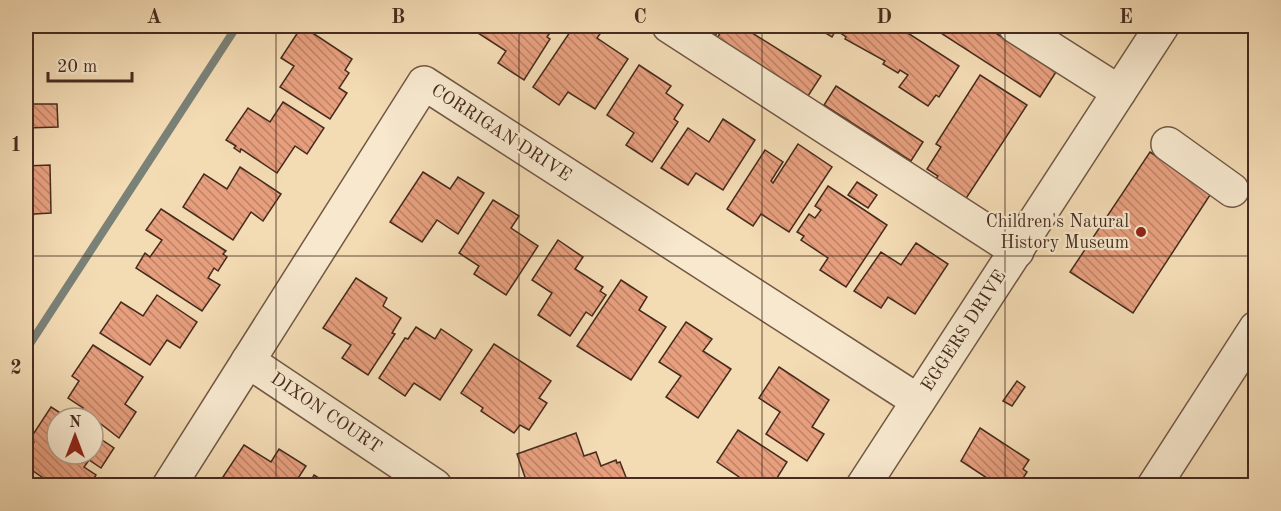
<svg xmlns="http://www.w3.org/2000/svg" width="1281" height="511" viewBox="0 0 1281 511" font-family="'Old Standard TT',serif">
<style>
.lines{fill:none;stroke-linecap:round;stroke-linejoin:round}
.stream{stroke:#7a8177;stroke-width:8}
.building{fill:url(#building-back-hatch);stroke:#462b1e;stroke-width:1.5}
.minor-casing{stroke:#715744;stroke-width:36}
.minor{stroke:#f7e8ce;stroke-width:33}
.grid{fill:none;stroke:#462b1e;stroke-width:1.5;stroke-opacity:0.55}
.poi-dot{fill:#8f2418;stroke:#f7e8ce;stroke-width:2}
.labels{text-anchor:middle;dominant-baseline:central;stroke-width:4.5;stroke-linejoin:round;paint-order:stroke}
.street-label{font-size:18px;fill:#462b1e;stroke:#f7e8ce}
.poi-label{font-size:18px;fill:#462b1e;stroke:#f7e8ce;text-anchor:end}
.neatline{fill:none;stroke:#462b1e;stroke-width:2}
.grid-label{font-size:20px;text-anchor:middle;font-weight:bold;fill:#462b1e}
</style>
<defs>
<pattern id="building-back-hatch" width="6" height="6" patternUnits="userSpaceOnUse" patternTransform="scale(1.5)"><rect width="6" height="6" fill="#e79f7e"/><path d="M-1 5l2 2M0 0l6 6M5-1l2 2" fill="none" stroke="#bd8267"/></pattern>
</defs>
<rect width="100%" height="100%" fill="#f3dbb4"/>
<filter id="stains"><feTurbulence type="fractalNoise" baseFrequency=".00333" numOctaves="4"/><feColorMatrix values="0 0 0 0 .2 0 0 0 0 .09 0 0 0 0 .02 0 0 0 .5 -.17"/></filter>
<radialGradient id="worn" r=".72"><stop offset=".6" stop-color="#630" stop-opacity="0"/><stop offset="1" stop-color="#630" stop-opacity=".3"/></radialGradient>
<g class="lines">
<!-- stream -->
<path class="stream" d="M 26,350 L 237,26"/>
</g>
<!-- building -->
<g class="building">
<path d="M 302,26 L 352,59 L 345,70 L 349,73 L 339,88 L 347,93 L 330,119 L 280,87 L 294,66 L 281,58 Z"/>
<path d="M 344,26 L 376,26 L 376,28 L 346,33 Z"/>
<path d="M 483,26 L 552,26 L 554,27 L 547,37 L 550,39 L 524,80 L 498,63 L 506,51 L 478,33 Z"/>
<path d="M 574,26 L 602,26 L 605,27 L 597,38 L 628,59 L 595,109 L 568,92 L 559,105 L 533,87 Z"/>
<path d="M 698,26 L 722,26 L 715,36 Z"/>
<path d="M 725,26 L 741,26 L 821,76 L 808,96 L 717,38 Z"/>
<path d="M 814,26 L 897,26 L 959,66 L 939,97 L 936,95 L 928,106 L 899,87 L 908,75 L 900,70 L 898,73 L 883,64 L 885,61 L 845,39 L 846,37 L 836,30 L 832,37 Z"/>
<path d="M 930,26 L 985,26 L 1056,72 L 1040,97 Z"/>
<path d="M 639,65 L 671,86 L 666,93 L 683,105 L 674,119 L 678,122 L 652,162 L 626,145 L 634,133 L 607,115 Z"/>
<path d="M 980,75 L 1027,105 L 965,200 L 935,180 L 938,176 L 927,169 L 941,147 L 936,144 Z"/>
<path d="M 836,86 L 923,142 L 911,161 L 824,105 Z"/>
<path d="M 26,98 L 28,104 L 57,104 L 58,127 L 26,128 L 26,166 L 50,165 L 51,213 L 34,214 L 31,221 L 26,221 Z"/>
<path d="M 283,102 L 324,128 L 307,154 L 295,146 L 277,173 L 241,149 L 240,152 L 234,148 L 236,146 L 226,140 L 248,108 L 270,122 Z"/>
<path d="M 723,119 L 755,140 L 723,190 L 696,173 L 688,185 L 661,168 L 688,128 L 709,142 Z"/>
<path d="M 798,144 L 832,167 L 789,232 L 761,214 L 753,226 L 727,209 L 765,150 L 783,162 L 771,181 L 773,183 Z"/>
<path d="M 1150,152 L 1212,192 L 1133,313 L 1070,272 Z"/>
<path d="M 240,167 L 281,194 L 263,221 L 251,212 L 233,240 L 183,207 L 204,174 L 227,189 Z"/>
<path d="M 423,172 L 450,189 L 458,177 L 484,193 L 458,234 L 437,220 L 422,242 L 390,222 Z"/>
<path d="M 857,182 L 877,195 L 868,208 L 848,195 Z"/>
<path d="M 828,186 L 887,225 L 846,287 L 820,270 L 828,258 L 801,240 L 804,236 L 797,232 L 809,214 L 815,218 L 821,210 L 815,206 Z"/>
<path d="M 493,200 L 519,216 L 511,228 L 538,246 L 506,295 L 474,274 L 479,266 L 459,253 Z"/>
<path d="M 161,209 L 226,251 L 223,254 L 227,257 L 218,271 L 214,268 L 208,278 L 220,285 L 202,311 L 136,268 L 145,253 L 150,257 L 162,240 L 146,230 Z"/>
<path d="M 558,240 L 583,257 L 575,269 L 603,287 L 600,291 L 606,295 L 592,316 L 586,312 L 570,336 L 538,315 L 552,293 L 532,280 Z"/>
<path d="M 916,243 L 948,264 L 915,314 L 888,297 L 881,308 L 854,291 L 881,252 L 901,265 Z"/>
<path d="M 356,278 L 387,298 L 383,306 L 401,318 L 392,333 L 395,334 L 368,375 L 342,358 L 351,345 L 323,328 Z"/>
<path d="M 621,280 L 647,297 L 639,310 L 666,327 L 631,380 L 577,346 Z"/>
<path d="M 157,295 L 197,322 L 180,348 L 167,340 L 150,365 L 100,333 L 121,302 L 143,316 Z"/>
<path d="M 686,322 L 712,339 L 703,351 L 731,369 L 698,418 L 666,397 L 681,376 L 659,362 Z"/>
<path d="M 416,327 L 435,339 L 441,329 L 472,350 L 440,400 L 414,383 L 405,396 L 379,378 L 405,338 L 408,339 Z"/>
<path d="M 494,344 L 551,381 L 539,398 L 547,403 L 529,430 L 520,425 L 514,433 L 481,411 L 483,408 L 461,393 Z"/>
<path d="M 93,345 L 143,377 L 125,404 L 136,412 L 119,438 L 93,418 L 80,412 L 83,408 L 68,398 L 79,381 L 72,376 Z"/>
<path d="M 779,367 L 829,400 L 812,427 L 824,434 L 807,461 L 766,434 L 780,412 L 759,398 Z"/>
<path d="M 1017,381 L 1025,387 L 1012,406 L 1003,401 Z"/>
<path d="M 51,407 L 68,418 L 57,418 L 57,454 L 93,454 L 93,434 L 114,448 L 101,468 L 89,460 L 84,467 L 96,475 L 89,486 L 55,486 L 26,466 L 26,455 L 34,442 L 30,439 Z"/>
<path d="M 980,428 L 1029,460 L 1023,469 L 1027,472 L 1018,486 L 999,486 L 961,461 Z"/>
<path d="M 738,430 L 787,462 L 772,486 L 733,486 L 739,477 L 717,462 Z"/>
<path d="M 576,433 L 584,456 L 596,452 L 601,466 L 616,460 L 617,463 L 620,462 L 629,485 L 544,486 L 542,478 L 527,483 L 517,454 Z"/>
<path d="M 244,445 L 271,462 L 279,449 L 306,466 L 293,486 L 217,486 Z"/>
<path d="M 314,475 L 331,486 L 308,486 Z"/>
</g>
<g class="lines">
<!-- minor casing -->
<g class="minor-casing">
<g id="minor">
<path d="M 669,26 L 1017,251"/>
<path d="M 1015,26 L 1119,92"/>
<path d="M 1168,144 L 1232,190"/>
<path d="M 248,361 L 435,486"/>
<path d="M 169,486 L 424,83 L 918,401"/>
<path d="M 863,486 L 1162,26"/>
<path d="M 1154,486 L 1256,328"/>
</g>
</g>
<!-- minor -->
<use href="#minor" class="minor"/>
</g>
<!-- grid -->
<path class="grid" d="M 276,26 L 276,486M 519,26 L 519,486M 762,26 L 762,486M 1005,26 L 1005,486M 26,256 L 1256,256"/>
<!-- markers -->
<circle class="poi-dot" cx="1141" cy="232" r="6"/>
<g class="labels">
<!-- street labels -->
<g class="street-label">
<text transform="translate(501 133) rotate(33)">CORRIGAN DRIVE</text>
<text transform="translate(964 331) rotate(-57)">EGGERS DRIVE</text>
<text transform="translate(326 413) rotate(34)">DIXON COURT</text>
</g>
<!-- poi labels -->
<g class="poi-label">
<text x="1129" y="222">Children's Natural<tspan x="1129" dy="21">History Museum</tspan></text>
</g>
</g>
<!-- margin -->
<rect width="1281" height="511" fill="none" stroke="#f3dbb4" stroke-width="66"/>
<!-- north arrow -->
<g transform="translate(75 436)"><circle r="28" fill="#f7e8ce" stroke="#b09c88" stroke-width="1.5"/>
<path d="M0-4.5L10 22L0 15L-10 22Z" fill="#8f2418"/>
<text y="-9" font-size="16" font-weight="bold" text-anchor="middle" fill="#462b1e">N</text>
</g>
<!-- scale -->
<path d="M48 72v9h84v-9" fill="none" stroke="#462b1e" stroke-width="3"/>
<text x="57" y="72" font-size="18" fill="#462b1e" stroke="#f7e8ce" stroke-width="4.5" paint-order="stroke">20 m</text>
<rect x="33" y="33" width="1215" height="445" class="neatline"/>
<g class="grid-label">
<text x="154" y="23">A</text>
<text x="398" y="23">B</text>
<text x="640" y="23">C</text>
<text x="884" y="23">D</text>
<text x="1126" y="23">E</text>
<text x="16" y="151">1</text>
<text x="16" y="374">2</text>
</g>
<rect width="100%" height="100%" filter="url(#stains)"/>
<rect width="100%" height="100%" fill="url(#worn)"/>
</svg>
